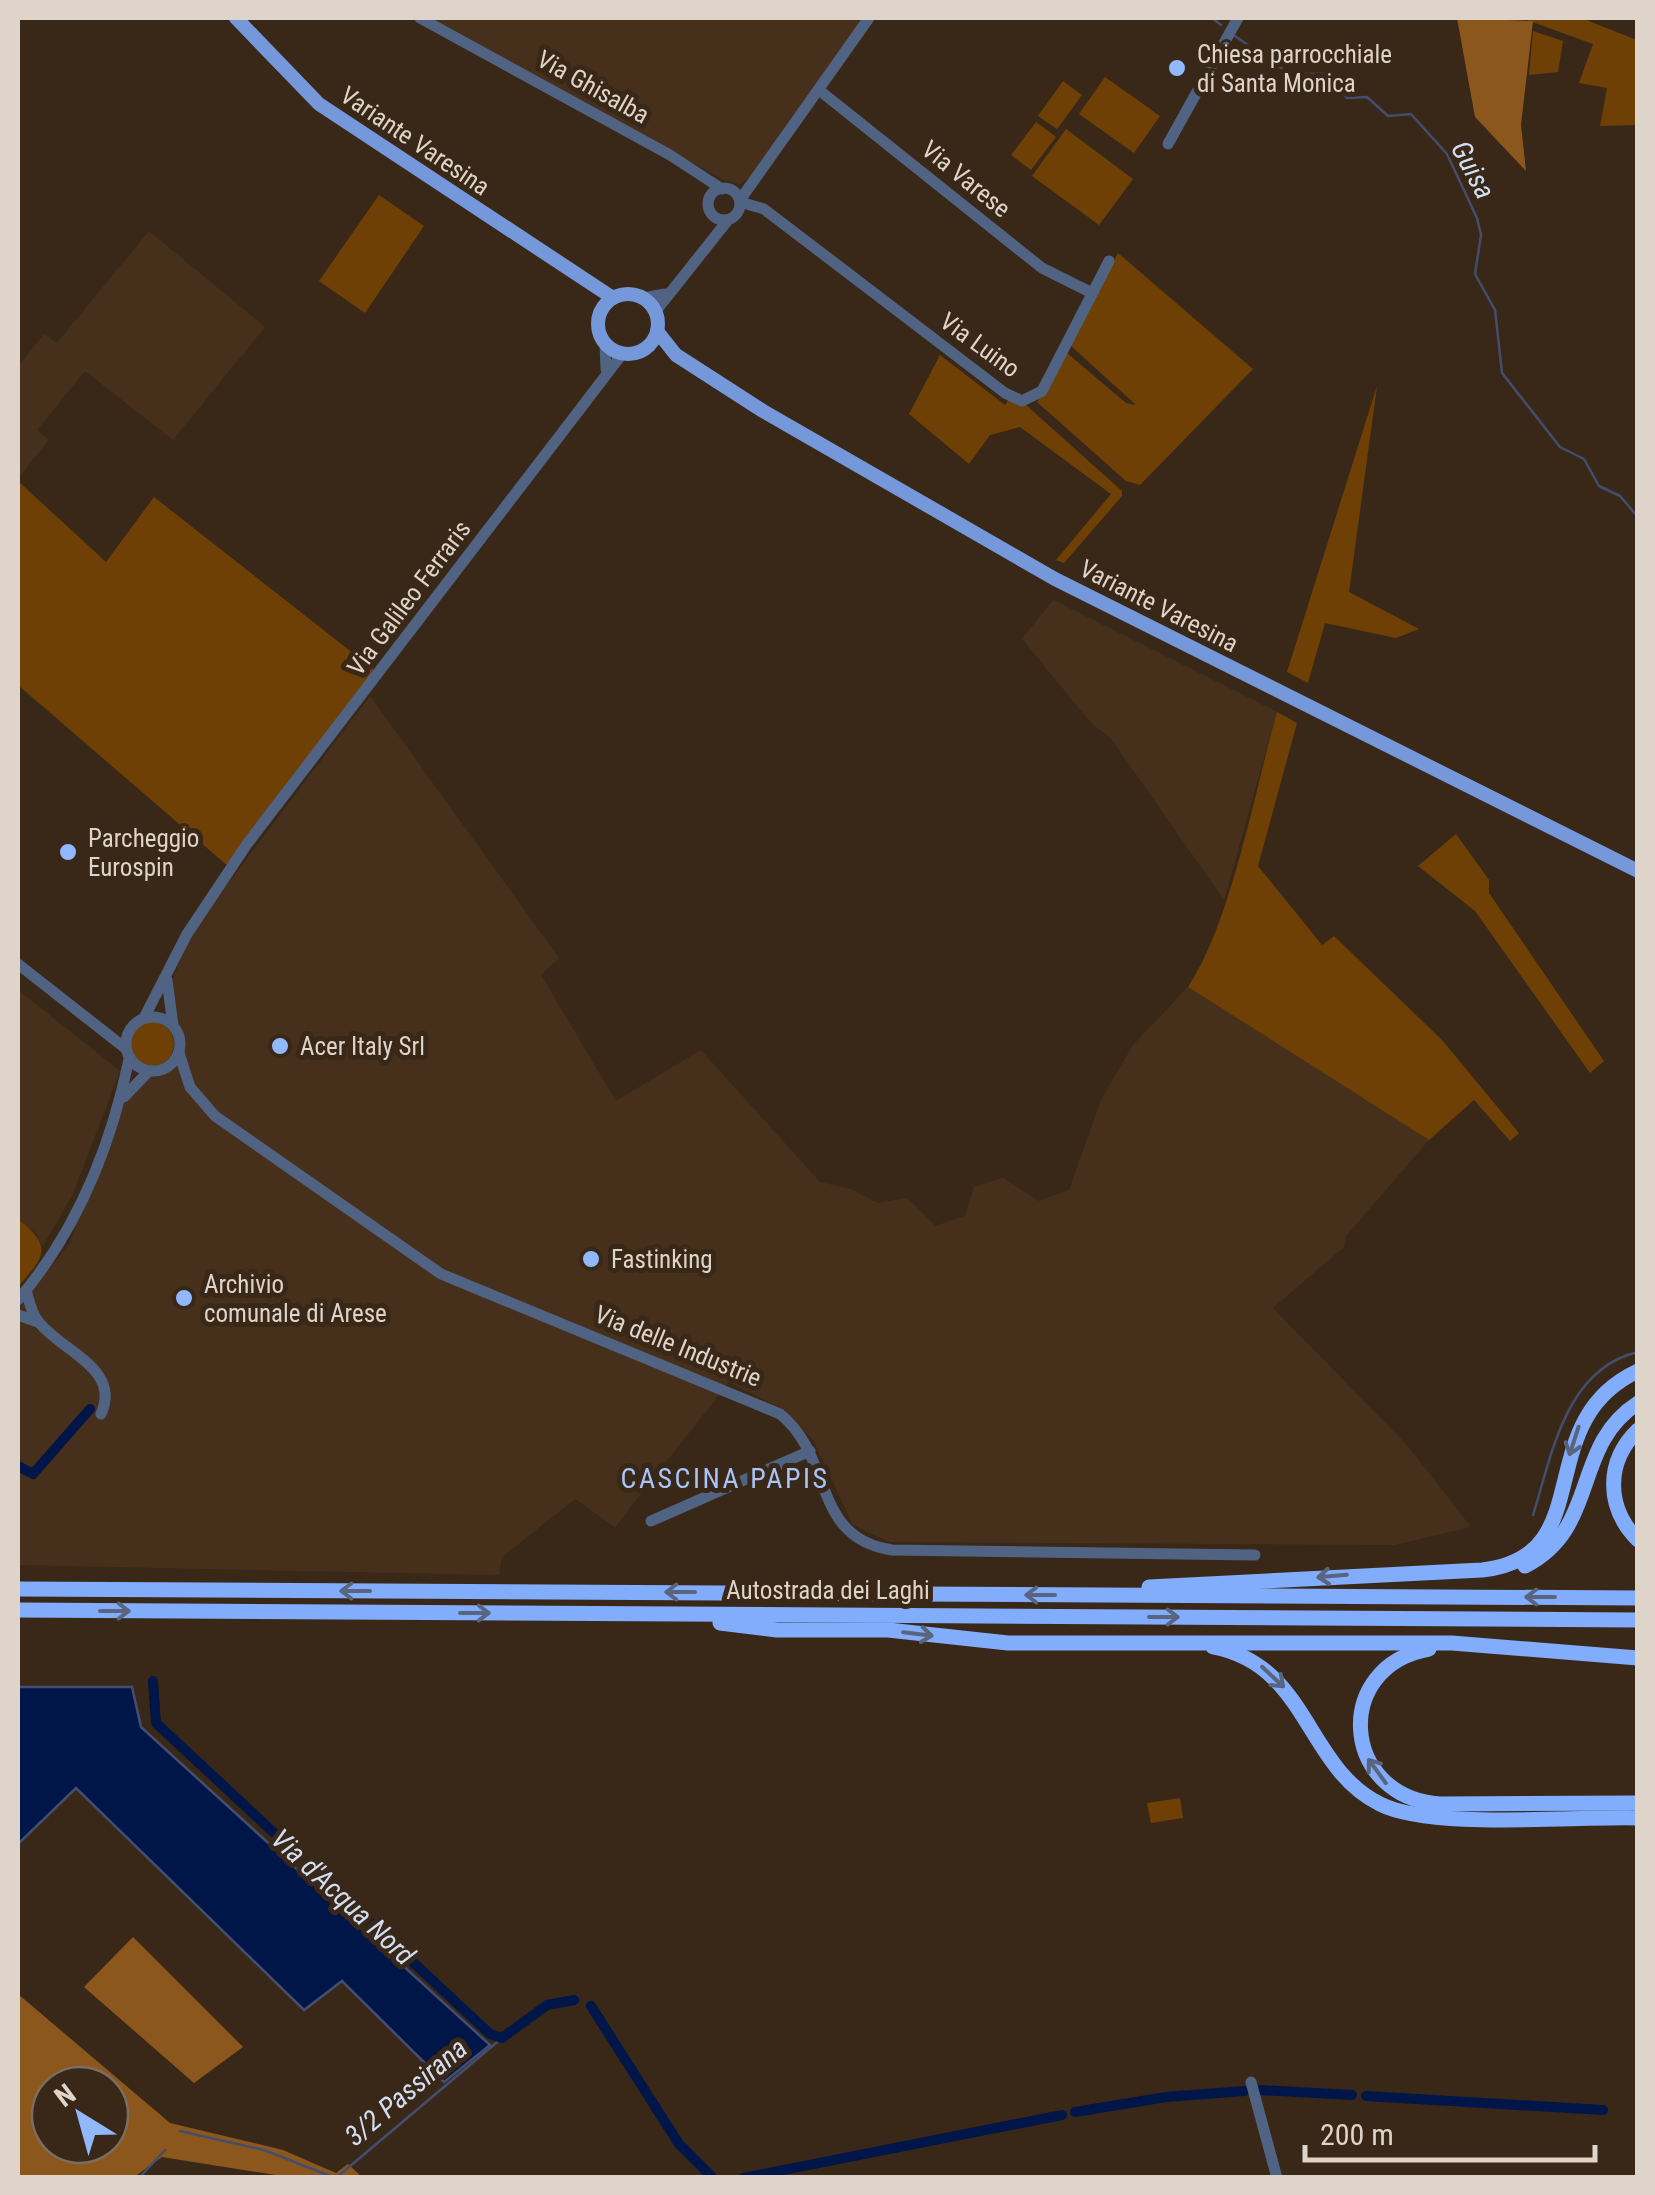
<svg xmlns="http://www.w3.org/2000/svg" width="1655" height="2195" viewBox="0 0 1655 2195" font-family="'Roboto Condensed',sans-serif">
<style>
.built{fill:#47301b}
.green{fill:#6f4006}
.forest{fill:#8c571d;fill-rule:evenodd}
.water{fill:#001548;stroke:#434e6f;stroke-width:2.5}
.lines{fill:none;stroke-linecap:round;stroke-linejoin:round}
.stream{stroke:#434e6f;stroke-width:2.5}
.canal{stroke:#001548;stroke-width:10}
.minor{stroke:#516383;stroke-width:11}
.major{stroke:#7498da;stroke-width:14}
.highway{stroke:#81adfc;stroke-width:15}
.oneway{stroke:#59647f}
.poi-dot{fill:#91b8fd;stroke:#392818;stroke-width:4}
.labels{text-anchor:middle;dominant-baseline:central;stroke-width:10;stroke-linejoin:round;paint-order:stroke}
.poi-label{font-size:25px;fill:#dfd4ca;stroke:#392818;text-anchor:start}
.street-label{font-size:25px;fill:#dfd4ca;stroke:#392818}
.water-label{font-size:28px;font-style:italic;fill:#d2def2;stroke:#392818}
.neighbourhood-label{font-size:28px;letter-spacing:2.5px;fill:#a8c5f9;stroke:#392818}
</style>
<rect width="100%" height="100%" fill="#392818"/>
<!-- built -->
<g class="built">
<path d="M 432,18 L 865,18 L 753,175 L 740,184 L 724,180 Z"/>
<path d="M 149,231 L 265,327 L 173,440 L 85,371 L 37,430 L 49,440 L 18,478 L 18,366 L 44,334 L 57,343 Z"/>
<path d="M 1053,600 L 1277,712 L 1224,900 L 1110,737 L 1092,724 L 1022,639 Z"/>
<path d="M 370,696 L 559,958 L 541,975 L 616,1101 L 701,1050 L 820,1182 L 851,1189 L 878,1203 L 907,1198 L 935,1226 L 965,1216 L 974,1187 L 1003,1178 L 1039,1201 L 1069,1190 L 1101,1100 L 1133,1045 L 1188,987 L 1429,1140 L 1346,1236 L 1344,1247 L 1273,1308 L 1407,1445 L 1471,1527 L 1394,1545 L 890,1542 L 853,1525 L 813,1440 L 784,1410 L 729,1382 L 615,1527 L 575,1499 L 502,1557 L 499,1575 L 18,1565 L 18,1310 L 69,1244 L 122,1106 L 150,1076 L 170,1070 L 183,1052 L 172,981 L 192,931 Z"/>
<path d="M 18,990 L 120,1071 L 72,1196 L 42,1247 L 37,1234 L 18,1219 Z"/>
</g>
<!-- green -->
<g class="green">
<path d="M 1521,18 L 1581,18 L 1637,40 L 1637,125 L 1600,126 L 1607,88 L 1579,83 L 1593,44 Z"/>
<path d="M 1533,31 L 1563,41 L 1558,72 L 1529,75 Z"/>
<path d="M 1105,77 L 1160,116 L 1134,153 L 1079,114 Z"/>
<path d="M 1063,81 L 1082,95 L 1057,129 L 1038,116 Z"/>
<path d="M 1036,122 L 1056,137 L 1031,170 L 1011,155 Z"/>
<path d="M 1066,129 L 1133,179 L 1099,225 L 1032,176 Z"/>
<path d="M 379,195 L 424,226 L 365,313 L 319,281 Z"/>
<path d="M 1118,253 L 1253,369 L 1140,485 L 1126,481 L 1037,402 L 1067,353 L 1126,403 L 1136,405 L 1070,345 Z"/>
<path d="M 940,355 L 1005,405 L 1009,399 L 1026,405 L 1122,491 L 1122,496 L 1064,563 L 1056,560 L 1111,494 L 1020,427 L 990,435 L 969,464 L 909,414 Z"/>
<path d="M 1377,386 L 1349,592 L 1419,629 L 1396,638 L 1325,623 L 1308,683 L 1287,672 Z"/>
<path d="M 18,481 L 106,562 L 154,497 L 377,672 L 229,867 L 18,685 Z"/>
<path d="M 1277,712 L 1297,723 L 1258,866 L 1322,945 L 1334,936 L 1442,1040 L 1519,1133 L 1510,1141 L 1474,1100 L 1429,1140 L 1188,987 C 1231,923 1255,790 1277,712 Z"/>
<path d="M 1456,834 L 1489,880 L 1489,893 L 1604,1061 L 1590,1073 L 1475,911 L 1418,866 Z"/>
<circle cx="152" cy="1044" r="22"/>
<path d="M 18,1219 C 54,1247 44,1257 18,1287 Z"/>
<path d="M 1180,1798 L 1183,1818 L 1151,1823 L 1147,1803 Z"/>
</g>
<!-- forest -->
<g class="forest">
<path d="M 1457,18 L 1533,21 L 1521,125 L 1526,171 L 1475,117 Z"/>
<path d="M 133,1937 L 243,2047 L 194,2083 L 84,1987 Z"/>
<path d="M 18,1994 L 170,2123 L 283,2150 L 336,2173 L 348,2164 L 362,2177 L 288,2177 L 162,2157 L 134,2177 L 18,2177 ZM 50,2085 L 110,2085 L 110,2145 L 50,2145 Z"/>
</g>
<!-- water -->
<path class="water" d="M 18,1687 L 132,1687 L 141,1727 L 490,2045 L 444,2082 L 342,1981 L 304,2010 L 76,1788 L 18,1844 Z"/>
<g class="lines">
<!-- stream -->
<g class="stream">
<path d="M 1212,18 L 1221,25"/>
<path d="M 1235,36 L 1290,74 L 1326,74 L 1347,98 L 1367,97 L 1388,116 L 1411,114 L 1447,154 L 1477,218 L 1481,235 L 1475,274 L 1495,310 L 1502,373 L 1560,447 L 1584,459 L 1599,486 L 1620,496 L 1638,517"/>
<path d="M 1533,1515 C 1552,1455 1565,1369 1638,1352"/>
<path d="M 180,2131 L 264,2150 L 335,2178"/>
<path d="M 139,2178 L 165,2150"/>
<path d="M 336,2178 L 502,2038"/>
</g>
<!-- canal -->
<g class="canal">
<path d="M 18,1466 L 33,1474 L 90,1409"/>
<path d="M 153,1681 L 156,1723 L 490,2034 L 502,2038 L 547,2005 L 574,2000"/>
<path d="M 591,2006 L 679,2144 L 713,2178"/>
<path d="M 1260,2090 L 1352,2095"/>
<path d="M 1366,2096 L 1603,2110"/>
<path d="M 1075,2112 L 1166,2097 L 1244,2091"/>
<path d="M 743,2178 L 1062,2115"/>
</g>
<!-- minor -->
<g class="minor">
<path d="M 420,18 L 670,155 L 722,189"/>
<path d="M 819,90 L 1042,268 L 1092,293"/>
<path d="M 1168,144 L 1238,18"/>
<circle cx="724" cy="204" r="16"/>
<path d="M 740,200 L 869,18"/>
<path d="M 740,202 L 764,209 L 1005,393 L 1022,401 L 1042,391 L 1109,261"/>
<path d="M 643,298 L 665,294"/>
<path d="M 655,312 L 728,220"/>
<path d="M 605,344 L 606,369"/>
<path d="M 18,964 L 125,1048"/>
<path d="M 167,980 L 173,1025"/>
<circle cx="153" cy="1044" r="27"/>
<path d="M 144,1018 L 187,934 L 247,844 L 623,353"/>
<path d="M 179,1053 L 190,1087 L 215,1116 L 441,1274 L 780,1414 C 834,1457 811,1538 892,1550 L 1255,1555"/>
<path d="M 124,1097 L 149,1071"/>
<path d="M 26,1290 C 29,1300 31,1313 38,1321 C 60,1351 122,1368 101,1414"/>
<path d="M 18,1300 C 76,1232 111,1146 129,1059"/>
<path d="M 18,1315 L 38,1322"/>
<path d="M 651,1521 L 810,1451"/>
<path d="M 1251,2082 L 1277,2178"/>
</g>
<!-- major -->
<g class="major">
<path d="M 236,18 L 319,104 L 613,298"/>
<circle cx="628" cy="324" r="30"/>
<path d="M 657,331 L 676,355 L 763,411 L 1055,579 L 1638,871"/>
</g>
<!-- highway -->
<g class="highway">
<path d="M 1638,1430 C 1605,1462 1606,1508 1638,1540"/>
<path d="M 1525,1566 C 1600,1528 1571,1446 1638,1403"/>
<path d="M 1149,1587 L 1482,1570 C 1602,1557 1528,1422 1638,1371"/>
<path d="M 18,1589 L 1638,1598"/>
<path d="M 18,1610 L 1638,1620"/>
<path d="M 720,1623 L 777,1630 L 888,1630 L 1008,1643 L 1452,1643 L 1638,1658"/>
<path d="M 1213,1647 C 1309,1665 1305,1767 1380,1804 C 1431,1830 1574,1816 1638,1818"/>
<path d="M 1429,1649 C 1332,1666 1340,1797 1440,1804 L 1638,1803"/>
</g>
</g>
<!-- one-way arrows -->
<defs><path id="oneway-shaft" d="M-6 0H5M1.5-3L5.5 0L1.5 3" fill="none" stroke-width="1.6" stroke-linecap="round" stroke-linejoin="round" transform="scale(2.5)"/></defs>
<g class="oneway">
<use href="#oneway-shaft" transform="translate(1574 1441) rotate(108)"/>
<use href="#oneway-shaft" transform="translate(1332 1576) rotate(175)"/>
<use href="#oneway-shaft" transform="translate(355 1591) rotate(-180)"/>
<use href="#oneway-shaft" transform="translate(680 1592) rotate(-180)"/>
<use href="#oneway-shaft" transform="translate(1040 1595) rotate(-180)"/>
<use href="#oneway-shaft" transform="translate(1540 1597) rotate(-180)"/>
<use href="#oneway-shaft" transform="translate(115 1611)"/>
<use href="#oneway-shaft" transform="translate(475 1613)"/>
<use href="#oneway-shaft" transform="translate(1164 1617)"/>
<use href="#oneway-shaft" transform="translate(918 1634) rotate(7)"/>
<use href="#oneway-shaft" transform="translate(1273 1677) rotate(43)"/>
<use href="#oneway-shaft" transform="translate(1377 1771) rotate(-126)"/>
</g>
<!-- markers -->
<g class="poi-dot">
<circle cx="1177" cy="68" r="10"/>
<circle cx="68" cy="852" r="10"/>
<circle cx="280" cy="1046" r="10"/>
<circle cx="591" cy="1259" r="10"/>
<circle cx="184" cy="1298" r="10"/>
</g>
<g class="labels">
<!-- poi labels -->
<g class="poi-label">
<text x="1197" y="54">Chiesa parrocchiale<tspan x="1197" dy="29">di Santa Monica</tspan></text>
<text x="88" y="838">Parcheggio<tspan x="88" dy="29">Eurospin</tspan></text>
<text x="300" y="1046">Acer Italy Srl</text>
<text x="611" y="1259">Fastinking</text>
<text x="204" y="1284">Archivio<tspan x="204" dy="29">comunale di Arese</tspan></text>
</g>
<!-- street labels -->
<g class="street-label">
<text transform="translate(593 87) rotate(29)">Via Ghisalba</text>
<text transform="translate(415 141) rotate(34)">Variante Varesina</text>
<text transform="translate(966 179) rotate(39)">Via Varese</text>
<text transform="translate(980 345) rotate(36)">Via Luino</text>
<text transform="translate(409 598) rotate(-53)">Via Galileo Ferraris</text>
<text transform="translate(1159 606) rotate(27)">Variante Varesina</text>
<text transform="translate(678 1346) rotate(22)">Via delle Industrie</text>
<text x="828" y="1590">Autostrada dei Laghi</text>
</g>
<!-- water labels -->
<g class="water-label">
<text transform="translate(1473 170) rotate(62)">Guisa</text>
<text transform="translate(343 1897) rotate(43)">Via d'Acqua Nord</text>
<text transform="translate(406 2092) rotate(-40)">3/2 Passirana</text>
</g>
<!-- neighbourhood labels -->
<g class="neighbourhood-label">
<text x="725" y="1478">CASCINA PAPIS</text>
</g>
</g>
<!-- border -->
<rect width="1655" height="2195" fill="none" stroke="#dfd4ca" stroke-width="40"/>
<!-- north arrow -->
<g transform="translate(80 2115) rotate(323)"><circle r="48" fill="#392818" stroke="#7b6d5f" stroke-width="2.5"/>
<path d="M0-8L18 38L0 25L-18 38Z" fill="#91b8fd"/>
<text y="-15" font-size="28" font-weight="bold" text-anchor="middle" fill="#dfd4ca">N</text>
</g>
<!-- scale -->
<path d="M1305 2145v15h290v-15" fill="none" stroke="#dfd4ca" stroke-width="5"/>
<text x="1320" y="2145" font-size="30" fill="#dfd4ca" stroke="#392818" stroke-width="8" paint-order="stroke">200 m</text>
</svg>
